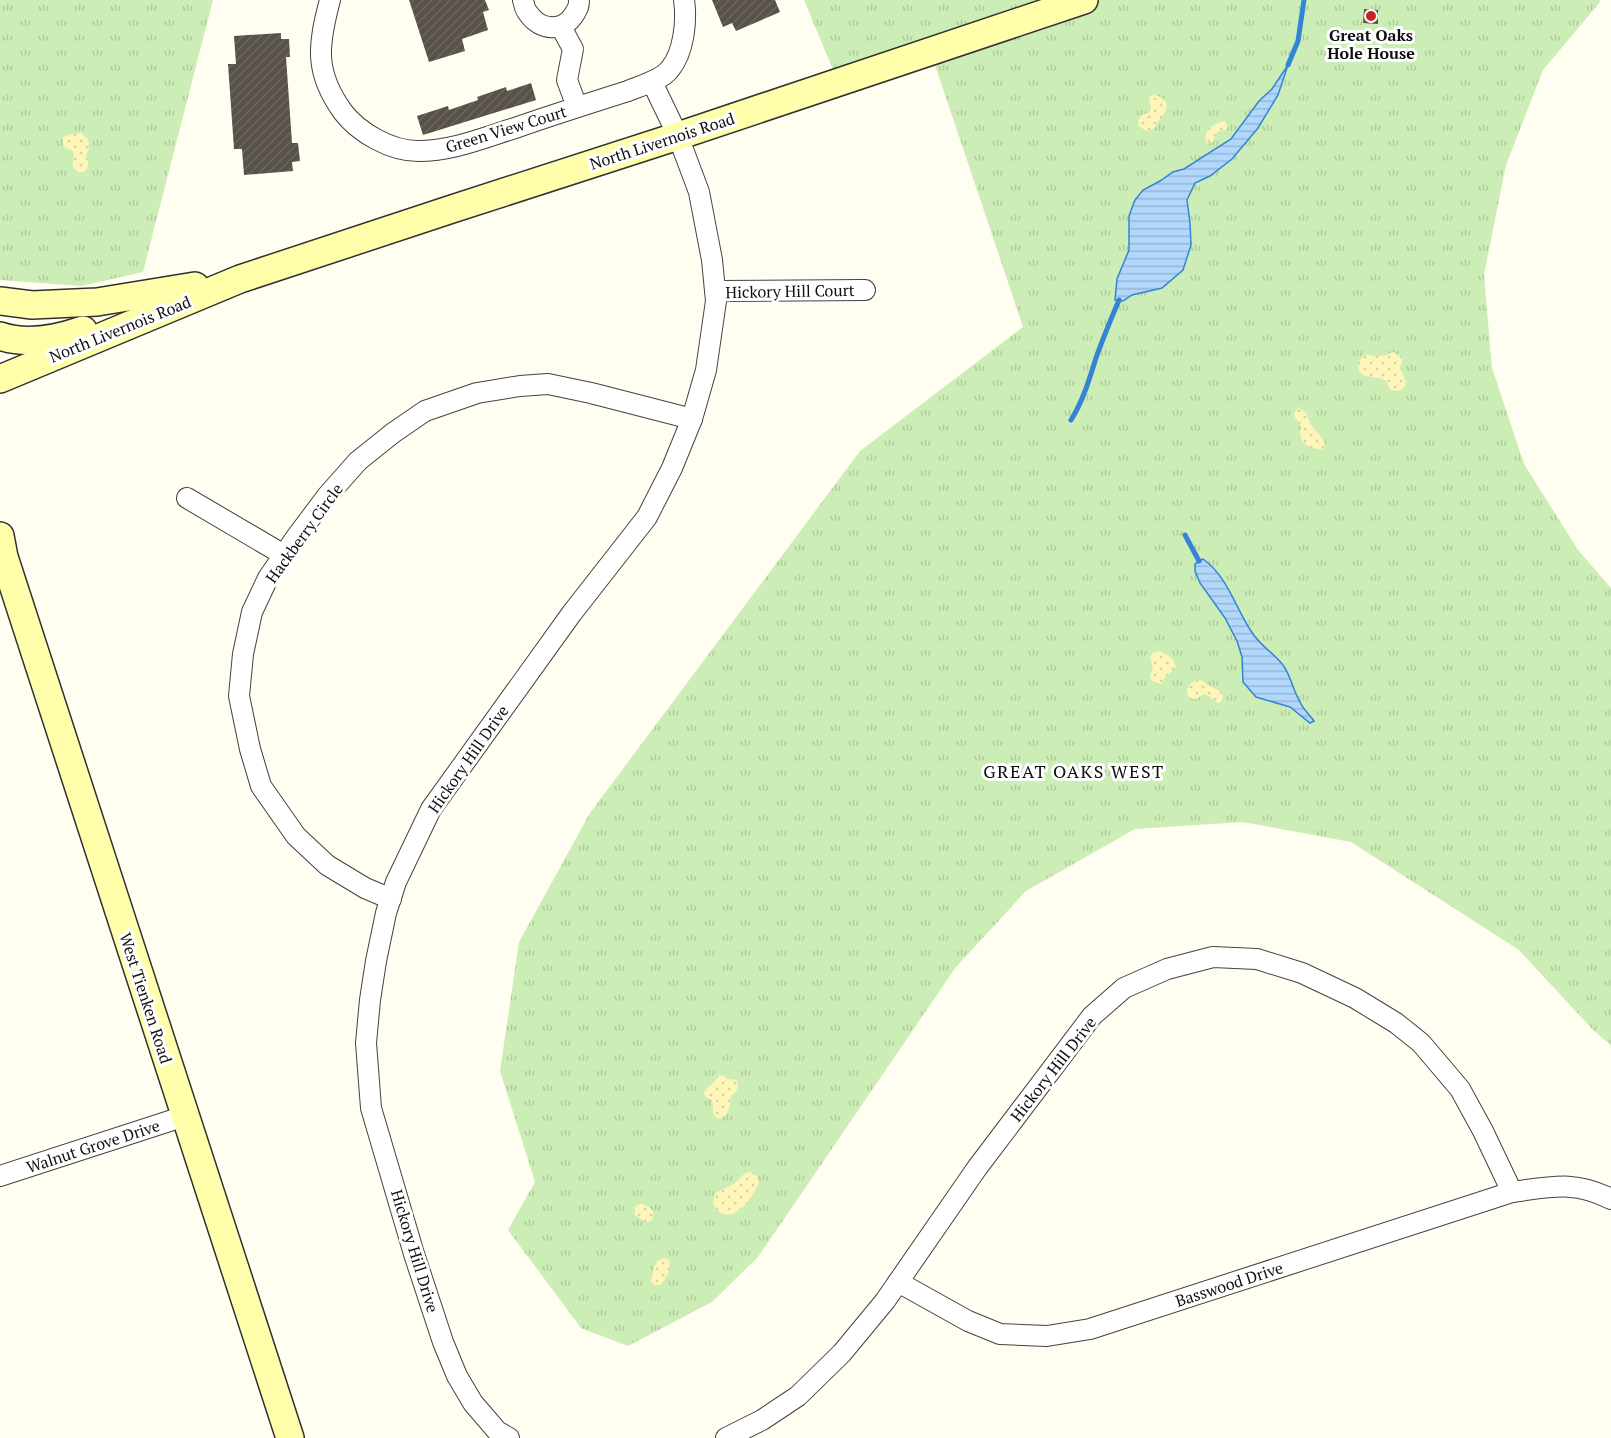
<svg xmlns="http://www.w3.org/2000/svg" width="1611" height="1438" viewBox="0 0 1611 1438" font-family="'PT Serif',serif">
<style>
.grass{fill:url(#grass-tufts)}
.sand{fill:url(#sand-dots)}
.water{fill:url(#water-rules);stroke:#3484d6;stroke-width:1.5}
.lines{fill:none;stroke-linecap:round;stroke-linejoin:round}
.stream{stroke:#3484d6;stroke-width:5}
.building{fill:url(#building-hatch)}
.street-casing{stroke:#424242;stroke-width:22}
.secondary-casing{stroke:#313131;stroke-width:30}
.street{stroke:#fff;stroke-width:20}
.secondary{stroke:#fffeab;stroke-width:27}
.poi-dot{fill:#c8261d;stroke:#fff;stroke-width:2}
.labels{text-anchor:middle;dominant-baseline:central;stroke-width:6;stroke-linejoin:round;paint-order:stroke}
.poi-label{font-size:16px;font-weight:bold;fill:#0f0f0f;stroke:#fff}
.street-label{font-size:16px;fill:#0f0f0f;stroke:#fff}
.neighbourhood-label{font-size:18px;letter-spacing:1.5px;fill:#0f0f0f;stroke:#fff}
</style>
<defs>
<pattern id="grass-tufts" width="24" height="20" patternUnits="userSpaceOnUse" patternTransform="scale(1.5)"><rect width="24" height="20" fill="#cdedb7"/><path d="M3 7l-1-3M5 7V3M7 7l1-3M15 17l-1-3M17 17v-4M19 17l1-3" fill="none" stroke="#afca9c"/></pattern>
<pattern id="sand-dots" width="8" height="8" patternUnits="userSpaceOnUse" patternTransform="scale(1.5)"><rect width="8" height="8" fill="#fef6b9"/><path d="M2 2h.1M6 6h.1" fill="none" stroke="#d8d29e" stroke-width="1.8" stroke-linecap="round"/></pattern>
<pattern id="water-rules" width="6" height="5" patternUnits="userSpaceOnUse" patternTransform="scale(1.5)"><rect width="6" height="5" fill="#b1d7fa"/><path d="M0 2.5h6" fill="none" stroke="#97b7d5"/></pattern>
<pattern id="building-hatch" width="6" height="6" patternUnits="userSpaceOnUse" patternTransform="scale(1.5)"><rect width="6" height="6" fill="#58514a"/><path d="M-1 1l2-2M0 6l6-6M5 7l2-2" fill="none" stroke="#6b6560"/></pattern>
</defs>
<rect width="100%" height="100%" fill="#fffef0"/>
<!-- grass -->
<g class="grass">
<path d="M 0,0 L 213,0 L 143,272 L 81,286 L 0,280 Z"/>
<path d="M 804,0 L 1599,0 L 1600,2 L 1543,70 L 1506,165 L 1484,275 L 1492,368 L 1524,464 L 1578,550 L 1611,588 L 1611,1045 L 1594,1031 L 1519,950 L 1351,842 L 1243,822 L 1135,829 L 1026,891 L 956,967 L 758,1257 L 712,1302 L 628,1346 L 581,1328 L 508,1230 L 535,1182 L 500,1071 L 519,942 L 590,813 L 860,451 L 1023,327 L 927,41 L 834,72 Z"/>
</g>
<!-- sand -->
<g class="sand">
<path d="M 1152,95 C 1161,95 1171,102 1165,112 C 1164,115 1161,117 1159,120 C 1157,123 1156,127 1154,129 L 1146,131 L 1139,126 L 1138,121 L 1142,115 L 1150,112 L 1151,107 C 1149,102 1148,99 1152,95 Z"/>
<path d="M 1224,121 L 1228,123 L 1227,129 L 1217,132 L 1213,142 L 1207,143 L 1205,138 C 1207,128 1213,124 1224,121 Z"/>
<path d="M 81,133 L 88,139 L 89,149 L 86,155 C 88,163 90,166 84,172 L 77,172 C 70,166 73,162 74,154 L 72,150 L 65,148 L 63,144 L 63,137 L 71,134 Z"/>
<path d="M 1393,352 L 1401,357 L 1402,361 L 1400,368 L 1406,382 L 1403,389 L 1398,391 L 1390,390 C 1389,387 1388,384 1386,381 C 1379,374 1354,382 1359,362 C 1360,359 1362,357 1365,355 C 1370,354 1374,357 1379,356 C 1384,356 1388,354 1393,352 Z"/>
<path d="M 1298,408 C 1309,411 1307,420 1313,427 C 1318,435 1325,438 1325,448 C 1317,451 1308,447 1302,441 L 1300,432 L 1301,426 L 1294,416 L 1295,412 Z"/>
<path d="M 1159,651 L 1172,658 L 1176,666 C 1174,671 1170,672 1166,676 C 1164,678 1164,682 1161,684 L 1151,680 L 1150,675 L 1153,669 L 1150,657 L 1153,653 Z"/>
<path d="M 1198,680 L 1203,681 C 1208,687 1217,688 1223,694 L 1222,701 L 1219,703 C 1213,701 1211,696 1204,694 L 1196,699 L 1191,699 C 1183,691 1188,683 1198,680 Z"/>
<path d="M 721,1075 L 725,1076 L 727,1079 L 737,1080 C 740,1094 734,1090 730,1099 C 732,1109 722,1125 714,1115 C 712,1111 713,1104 712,1100 L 707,1098 L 704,1094 C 705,1086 714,1085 718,1076 Z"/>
<path d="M 750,1171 L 758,1177 L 759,1181 C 755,1198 727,1233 713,1203 L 715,1193 L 734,1184 L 743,1175 Z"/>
<path d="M 641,1203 L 649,1207 L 653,1211 L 653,1217 L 651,1221 L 645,1222 L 635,1215 L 635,1207 L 638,1204 Z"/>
<path d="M 664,1258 L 669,1260 C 671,1269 667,1279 660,1285 L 654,1285 L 651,1281 C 654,1272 652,1261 664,1258 Z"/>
</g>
<!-- water -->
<g class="water">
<path d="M 1288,65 L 1278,95 L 1258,128 L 1232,159 L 1210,176 L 1195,183 L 1187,200 L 1190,223 L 1191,245 L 1183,270 L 1162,288 L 1132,295 L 1123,301 L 1115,300 L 1117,279 L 1129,250 L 1129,216 L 1135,200 L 1143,190 L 1160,181 L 1173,172 L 1184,169 L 1231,139 L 1259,101 L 1272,89 Z"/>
<path d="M 1203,559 C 1228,577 1235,607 1251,631 C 1260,646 1273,652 1283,665 C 1291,676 1293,690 1300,702 C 1303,709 1309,714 1314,721 L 1310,723 L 1290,707 L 1256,697 L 1243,682 L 1242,657 L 1237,641 L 1225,618 L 1200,583 L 1195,571 L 1195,564 Z"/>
</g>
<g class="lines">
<!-- stream -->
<g class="stream">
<path d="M 1288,65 L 1298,41 L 1304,0"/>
<path d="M 1071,420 C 1083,401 1089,380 1096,358 C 1103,338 1111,319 1119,300"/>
<path d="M 1185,535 L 1199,561"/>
</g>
</g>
<!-- building -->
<g class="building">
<path d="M 409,0 L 485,0 L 489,10 L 483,12 L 488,30 L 462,39 L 465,51 L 429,62 Z"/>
<path d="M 712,0 L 775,0 L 780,12 L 736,31 L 732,23 L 723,27 Z"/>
<path d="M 1364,9 L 1378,10 L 1378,24 L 1363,23 Z"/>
<path d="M 281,33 L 281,39 L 289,39 L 290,57 L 286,57 L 292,143 L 298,143 L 300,161 L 292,162 L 293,171 L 244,175 L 242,149 L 234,149 L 228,64 L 236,64 L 234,36 Z"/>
<path d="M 531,83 L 536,100 L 423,135 L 417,116 L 448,106 L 449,110 L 478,100 L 477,97 L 506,87 L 507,91 Z"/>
</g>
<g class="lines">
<!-- street casing -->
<g class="street-casing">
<g id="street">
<path d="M 330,0 C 318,45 314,72 343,112 C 359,133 391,151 418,151 C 452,151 483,138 515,128 C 552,115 590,103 628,91 C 640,86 662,80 670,69 C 684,52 687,21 684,0"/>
<path d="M 523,0 C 524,4 525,10 528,13 C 540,31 564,33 575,13 C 578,8 579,6 579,0"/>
<path d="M 561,27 L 573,49 L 567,80 L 577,107"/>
<path d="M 715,291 L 865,290"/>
<path d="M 187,498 L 284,555"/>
<path d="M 391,899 L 365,888 L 327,865 L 296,836 L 261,786 L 250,749 L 239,696 L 243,654 L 252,612 L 268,578 L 297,536 L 327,496 L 358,461 L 393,433 L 425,411 L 477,393 L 520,386 L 548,384 L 591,393 L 692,419"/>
<path d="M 0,1176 L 185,1116"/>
<path d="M 898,1282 L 968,1321 L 1000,1334 L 1047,1336 L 1090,1329 L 1512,1192 C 1551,1187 1574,1180 1611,1199"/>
<path d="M 509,1438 L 497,1431 L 473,1403 L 457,1376 L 443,1342 L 414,1254 L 371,1108 L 366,1043 L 370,1000 L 376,961 L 386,913 L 396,882 L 431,809 L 572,613 L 647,517 L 672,468 L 692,419 L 706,370 L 716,301 L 712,260 L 699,192 L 678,136 L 652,82"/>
<path d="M 726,1438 L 762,1420 L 798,1396 L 842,1353 L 885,1301 L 977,1168 L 1092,1016 L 1124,988 L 1167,969 L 1213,957 L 1257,959 L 1302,973 L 1355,998 L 1396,1023 L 1421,1043 L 1460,1089 L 1483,1131 L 1512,1192"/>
</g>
</g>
<!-- secondary casing -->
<g class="secondary-casing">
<g id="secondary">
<path d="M 0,301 L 32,305 L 97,302 L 195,286"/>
<path d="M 0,336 C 26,345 57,339 83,330"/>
<path d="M 0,379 L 240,279 L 452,209 L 678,136 L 1084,0"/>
<path d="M 0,536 L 4,557 L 290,1438"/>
</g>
</g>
<!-- street -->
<use href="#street" class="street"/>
<!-- secondary -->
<use href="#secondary" class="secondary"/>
</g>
<!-- markers -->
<circle class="poi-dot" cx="1371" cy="16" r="6"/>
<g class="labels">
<!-- poi labels -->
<g class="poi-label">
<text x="1371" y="35">Great Oaks<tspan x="1371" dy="18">Hole House</tspan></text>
</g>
<!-- street labels -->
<g class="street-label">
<text transform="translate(506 129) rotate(-17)">Green View Court</text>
<text transform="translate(662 141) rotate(-18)">North Livernois Road</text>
<text transform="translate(790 291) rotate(-1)">Hickory Hill Court</text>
<text transform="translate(120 329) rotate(-22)">North Livernois Road</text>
<text transform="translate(304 533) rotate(-54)">Hackberry Circle</text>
<text transform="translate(468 759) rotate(-55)">Hickory Hill Drive</text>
<text transform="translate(146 998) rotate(72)">West Tienken Road</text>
<text transform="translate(1053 1069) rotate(-52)">Hickory Hill Drive</text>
<text transform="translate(93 1146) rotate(-18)">Walnut Grove Drive</text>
<text transform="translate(415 1251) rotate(73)">Hickory Hill Drive</text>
<text transform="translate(1229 1284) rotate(-18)">Basswood Drive</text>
</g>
<!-- neighbourhood labels -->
<g class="neighbourhood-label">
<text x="1074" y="771">GREAT OAKS WEST</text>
</g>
</g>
</svg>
